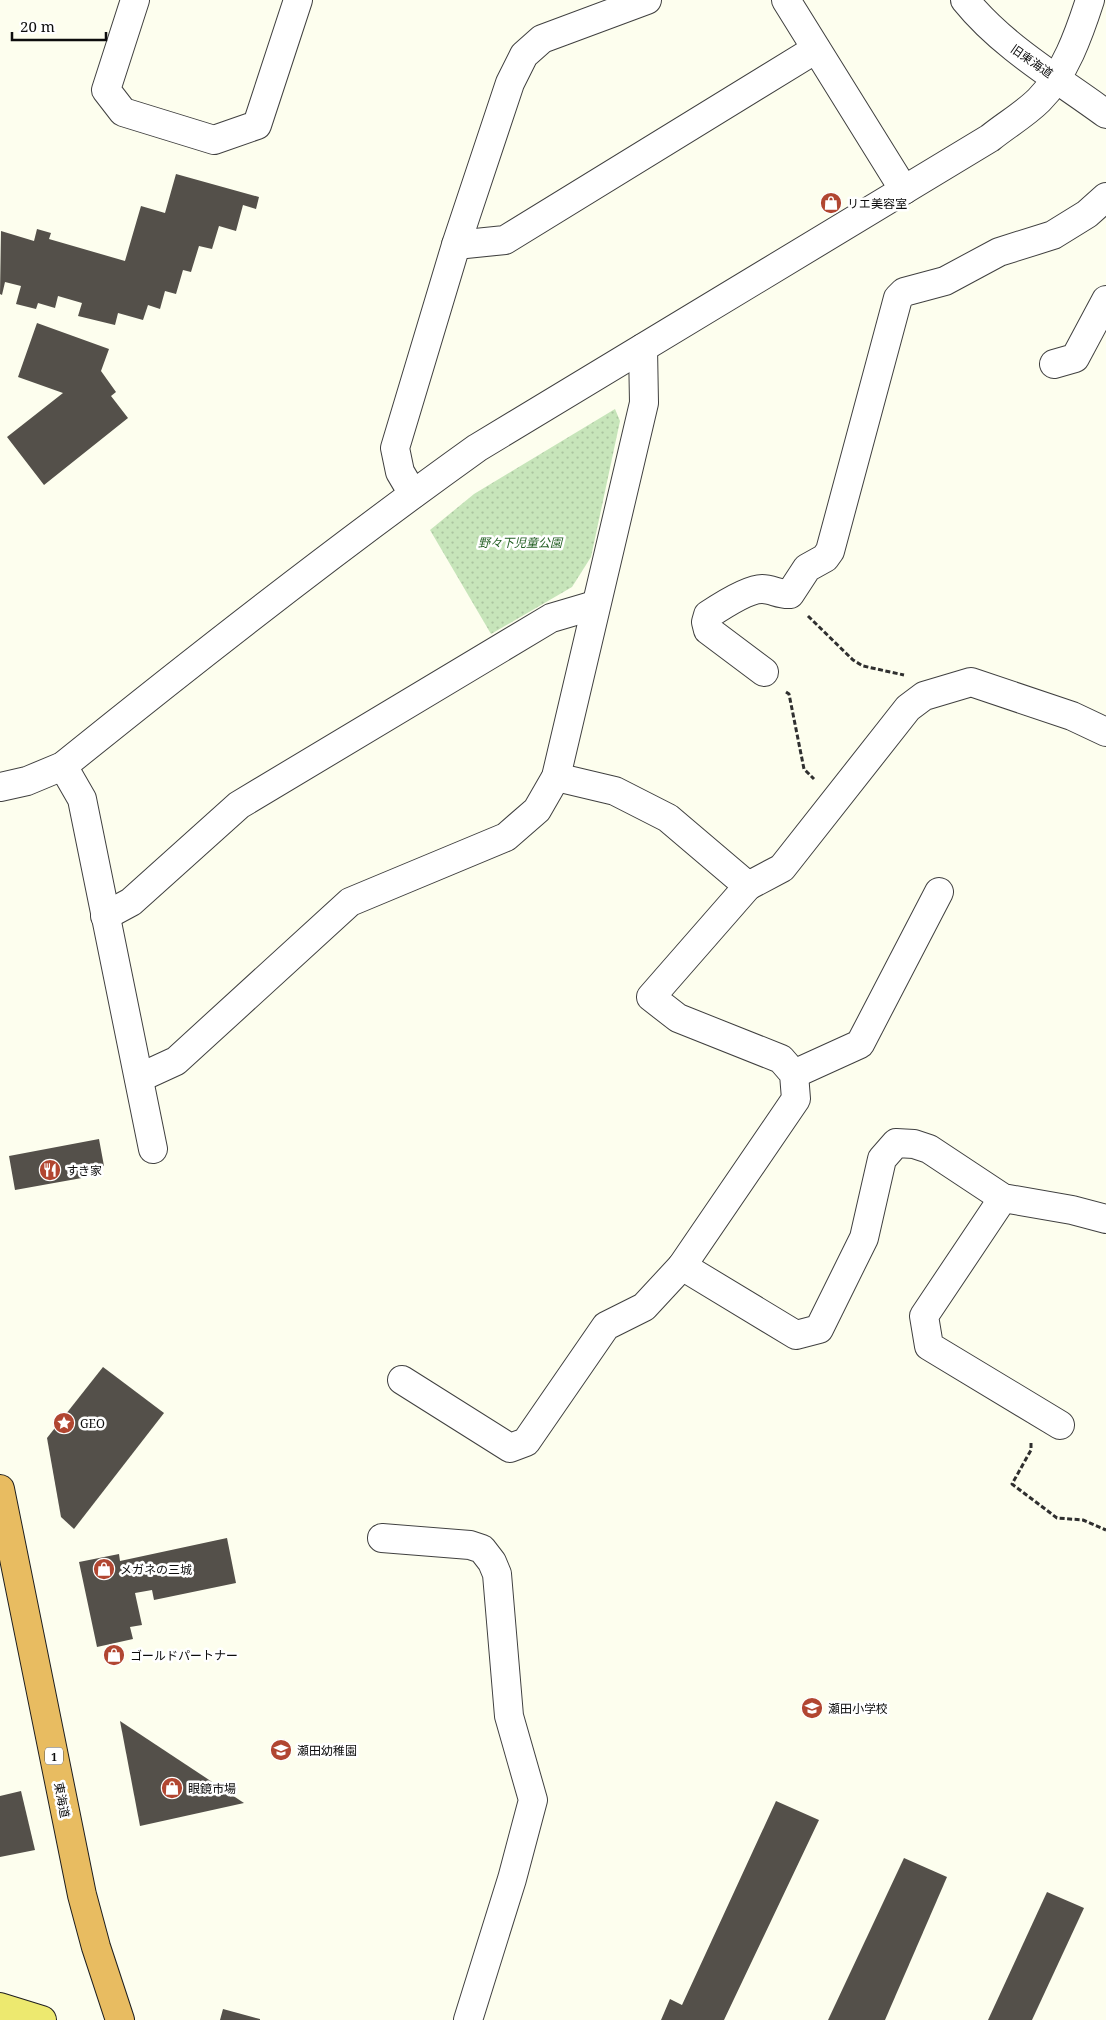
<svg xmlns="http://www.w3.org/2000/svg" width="1106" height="2020" viewBox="0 0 1106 2020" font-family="'Noto Serif','Noto Sans JP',serif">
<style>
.park{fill:url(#park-dots)}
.building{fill:#54504a}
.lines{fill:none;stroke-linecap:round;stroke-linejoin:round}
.minor-casing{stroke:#404040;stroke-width:30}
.major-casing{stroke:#1e1e1e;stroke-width:30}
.highway-casing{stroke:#1e1e1e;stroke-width:30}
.path{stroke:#2f2f2f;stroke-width:3;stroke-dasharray:5 2.5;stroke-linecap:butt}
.minor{stroke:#fff;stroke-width:28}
.major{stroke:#ede96f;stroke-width:28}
.highway{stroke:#e8bc61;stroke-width:28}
.labels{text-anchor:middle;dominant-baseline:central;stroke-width:5;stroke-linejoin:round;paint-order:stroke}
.shield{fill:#fff;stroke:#565656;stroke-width:1}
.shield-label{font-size:11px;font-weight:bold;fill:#0d0d0d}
.street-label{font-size:12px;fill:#0d0d0d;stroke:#fff}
.poi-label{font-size:12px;fill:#0d0d0d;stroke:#fff;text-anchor:start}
.park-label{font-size:12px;font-style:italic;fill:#235f23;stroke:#fff}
</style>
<defs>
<pattern id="park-dots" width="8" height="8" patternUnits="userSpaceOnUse" patternTransform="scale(1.25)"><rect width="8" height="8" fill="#c7e5ba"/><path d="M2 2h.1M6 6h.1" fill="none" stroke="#aac39f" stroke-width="1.8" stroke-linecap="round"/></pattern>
</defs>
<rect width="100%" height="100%" fill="#fdfeee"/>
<!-- park -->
<path class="park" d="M 615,409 L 620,421 L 591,557 L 572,587 L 491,634 L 430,530 L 474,494 Z"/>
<!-- building -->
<g class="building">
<path d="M 176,174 L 259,197 L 256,209 L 243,205 L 236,231 L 219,226 L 212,249 L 199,246 L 191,272 L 183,270 L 176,294 L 165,291 L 160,309 L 148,305 L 143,320 L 118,313 L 115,325 L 78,316 L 82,303 L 58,296 L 55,308 L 38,303 L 36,309 L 16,304 L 21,286 L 5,282 L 2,295 L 0,294 L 1,231 L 34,241 L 37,229 L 51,233 L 49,239 L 125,261 L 141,206 L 165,213 Z"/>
<path d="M 37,323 L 109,349 L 101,371 L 116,392 L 111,396 L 128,418 L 44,485 L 7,437 L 63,393 L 18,377 Z"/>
<path d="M 99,1139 L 104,1166 L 92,1168 L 93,1176 L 15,1190 L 9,1156 Z"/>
<path d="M 103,1367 L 164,1413 L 74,1529 L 61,1517 L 47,1438 Z"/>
<path d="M 227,1538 L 236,1583 L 154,1600 L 152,1590 L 135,1593 L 142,1625 L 130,1627 L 133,1639 L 97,1647 L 79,1562 L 119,1554 L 120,1561 Z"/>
<path d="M 120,1721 L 244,1803 L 140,1826 Z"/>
<path d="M 21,1791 L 35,1850 L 0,1857 L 0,1796 Z"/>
<path d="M 776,1801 L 819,1820 L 724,2020 L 661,2020 L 670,1999 L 682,2005 Z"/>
<path d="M 904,1858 L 947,1877 L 885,2020 L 828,2020 Z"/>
<path d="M 1047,1892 L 1084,1908 L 1032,2020 L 988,2020 Z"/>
<path d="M 223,2009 L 260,2019 L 260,2020 L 220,2020 Z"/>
</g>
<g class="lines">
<!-- minor casing -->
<g class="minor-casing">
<g id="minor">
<path d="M 135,0 L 106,90 L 123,112 L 214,140 L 257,125 L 298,0"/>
<path d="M 786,0 L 904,190"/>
<path d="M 965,0 C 1003,47 1057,78 1106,114"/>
<path d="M 456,245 L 505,240 L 816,49"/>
<path d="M 1054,364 L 1075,358 L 1106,300"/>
<path d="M 413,494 L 400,472 L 395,448 L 456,245 L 510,83 L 524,55 L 542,39 L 647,0"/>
<path d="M 764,672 L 708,630 L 706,622 L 708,615 C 720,607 748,589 762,589 C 772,589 780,595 790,594 L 807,568 L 825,558 L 830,551 L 898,298 L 904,292 L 945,281 L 999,252 L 1053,235 L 1087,214 L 1106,197"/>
<path d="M 63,766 L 82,799 L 153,1149"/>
<path d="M 556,777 L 615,791 L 668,818 L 748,886 L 782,868 L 908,708 L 924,696 L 971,682 L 1072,716 L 1106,732"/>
<path d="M 0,787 L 27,781 L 63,766 C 198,657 336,549 477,448 L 990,138 C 1006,125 1025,114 1039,100 C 1065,74 1079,34 1090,0"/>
<path d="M 748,886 L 651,997 L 678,1018 L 781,1059 L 794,1074 L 796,1099 L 682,1266 L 796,1335 L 819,1329 L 864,1238 L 882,1159 L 896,1143 L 914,1144 L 929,1149 L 1003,1198 L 1072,1210 L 1106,1219"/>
<path d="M 105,916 L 131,902 L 239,805 L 551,618 L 595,605"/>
<path d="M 794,1074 L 860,1044 L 939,892"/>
<path d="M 139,1078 L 176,1061 L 350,902 L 506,837 L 537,810 L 556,777 L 644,403 L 643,348"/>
<path d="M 1003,1198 L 924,1316 L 929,1346 L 1060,1425"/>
<path d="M 402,1380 L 510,1448 L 526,1442 L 606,1326 L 644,1307 L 682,1266"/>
<path d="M 382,1538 L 470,1545 L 482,1549 L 492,1562 L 497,1574 L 509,1716 L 533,1800 L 512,1879 L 468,2020"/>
</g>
</g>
<!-- major casing -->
<g class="major-casing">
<path id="major" d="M 0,2007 L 42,2020"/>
</g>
<!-- highway casing -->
<g class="highway-casing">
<path id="highway" d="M 0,1489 L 82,1895 L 96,1947 L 120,2020"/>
</g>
<!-- path -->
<g class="path">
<path d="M 808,616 L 853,660 L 863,666 L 904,675"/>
<path d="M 786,692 L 789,694 L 804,769 L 814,779"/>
<path d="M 1031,1443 L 1031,1450 L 1012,1484 L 1057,1518 L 1083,1520 L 1106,1530"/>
</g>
<!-- minor -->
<use href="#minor" class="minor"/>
<!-- major -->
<use href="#major" class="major"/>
<!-- highway -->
<use href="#highway" class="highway"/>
</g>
<!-- icons -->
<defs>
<g id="shop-disc" transform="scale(1.125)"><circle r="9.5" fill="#b14631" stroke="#fff"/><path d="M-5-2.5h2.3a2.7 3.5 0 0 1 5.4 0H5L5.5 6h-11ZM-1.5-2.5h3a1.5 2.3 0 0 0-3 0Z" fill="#fff"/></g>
<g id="restaurant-disc" transform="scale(1.125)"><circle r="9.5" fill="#b14631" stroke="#fff"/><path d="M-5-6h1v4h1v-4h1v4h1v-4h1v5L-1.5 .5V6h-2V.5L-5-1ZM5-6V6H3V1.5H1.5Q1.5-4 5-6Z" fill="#fff"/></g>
<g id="sight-disc" transform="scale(1.125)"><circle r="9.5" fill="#b14631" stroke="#fff"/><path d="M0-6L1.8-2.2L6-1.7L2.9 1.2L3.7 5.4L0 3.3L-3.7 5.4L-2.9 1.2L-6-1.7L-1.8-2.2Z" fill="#fff"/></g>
<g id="school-disc" transform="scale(1.125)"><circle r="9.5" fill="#b14631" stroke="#fff"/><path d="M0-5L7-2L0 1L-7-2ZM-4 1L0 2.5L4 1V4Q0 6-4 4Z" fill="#fff"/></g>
</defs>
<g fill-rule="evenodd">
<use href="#shop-disc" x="831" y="203"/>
<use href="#restaurant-disc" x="50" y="1170"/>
<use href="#sight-disc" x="64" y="1423"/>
<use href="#shop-disc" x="104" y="1569"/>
<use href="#shop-disc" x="114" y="1655"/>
<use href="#school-disc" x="812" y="1708"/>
<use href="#school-disc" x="281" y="1750"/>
<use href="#shop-disc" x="172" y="1788"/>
</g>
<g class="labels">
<!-- shield labels -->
<rect class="shield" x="45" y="1747.5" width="18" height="17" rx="4"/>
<g class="shield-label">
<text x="54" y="1756">1</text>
</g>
<!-- street labels -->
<g class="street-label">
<text transform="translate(1032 61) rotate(35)">旧東海道</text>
<text transform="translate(62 1800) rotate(79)">東海道</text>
</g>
<!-- poi labels -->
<g class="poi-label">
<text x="847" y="203">リエ美容室</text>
<text x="66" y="1170">すき家</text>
<text x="80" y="1423">GEO</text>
<text x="120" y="1569">メガネの三城</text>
<text x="130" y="1655">ゴールドパートナー</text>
<text x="828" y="1708">瀬田小学校</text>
<text x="297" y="1750">瀬田幼稚園</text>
<text x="188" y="1788">眼鏡市場</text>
</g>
<!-- park labels -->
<g class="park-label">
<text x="520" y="542">野々下児童公園</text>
</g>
</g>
<!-- scale -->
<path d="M12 32v8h94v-8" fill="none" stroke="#0d0d0d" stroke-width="2.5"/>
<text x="20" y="32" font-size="15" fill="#0d0d0d" stroke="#ffffff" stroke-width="4" paint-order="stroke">20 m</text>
</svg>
